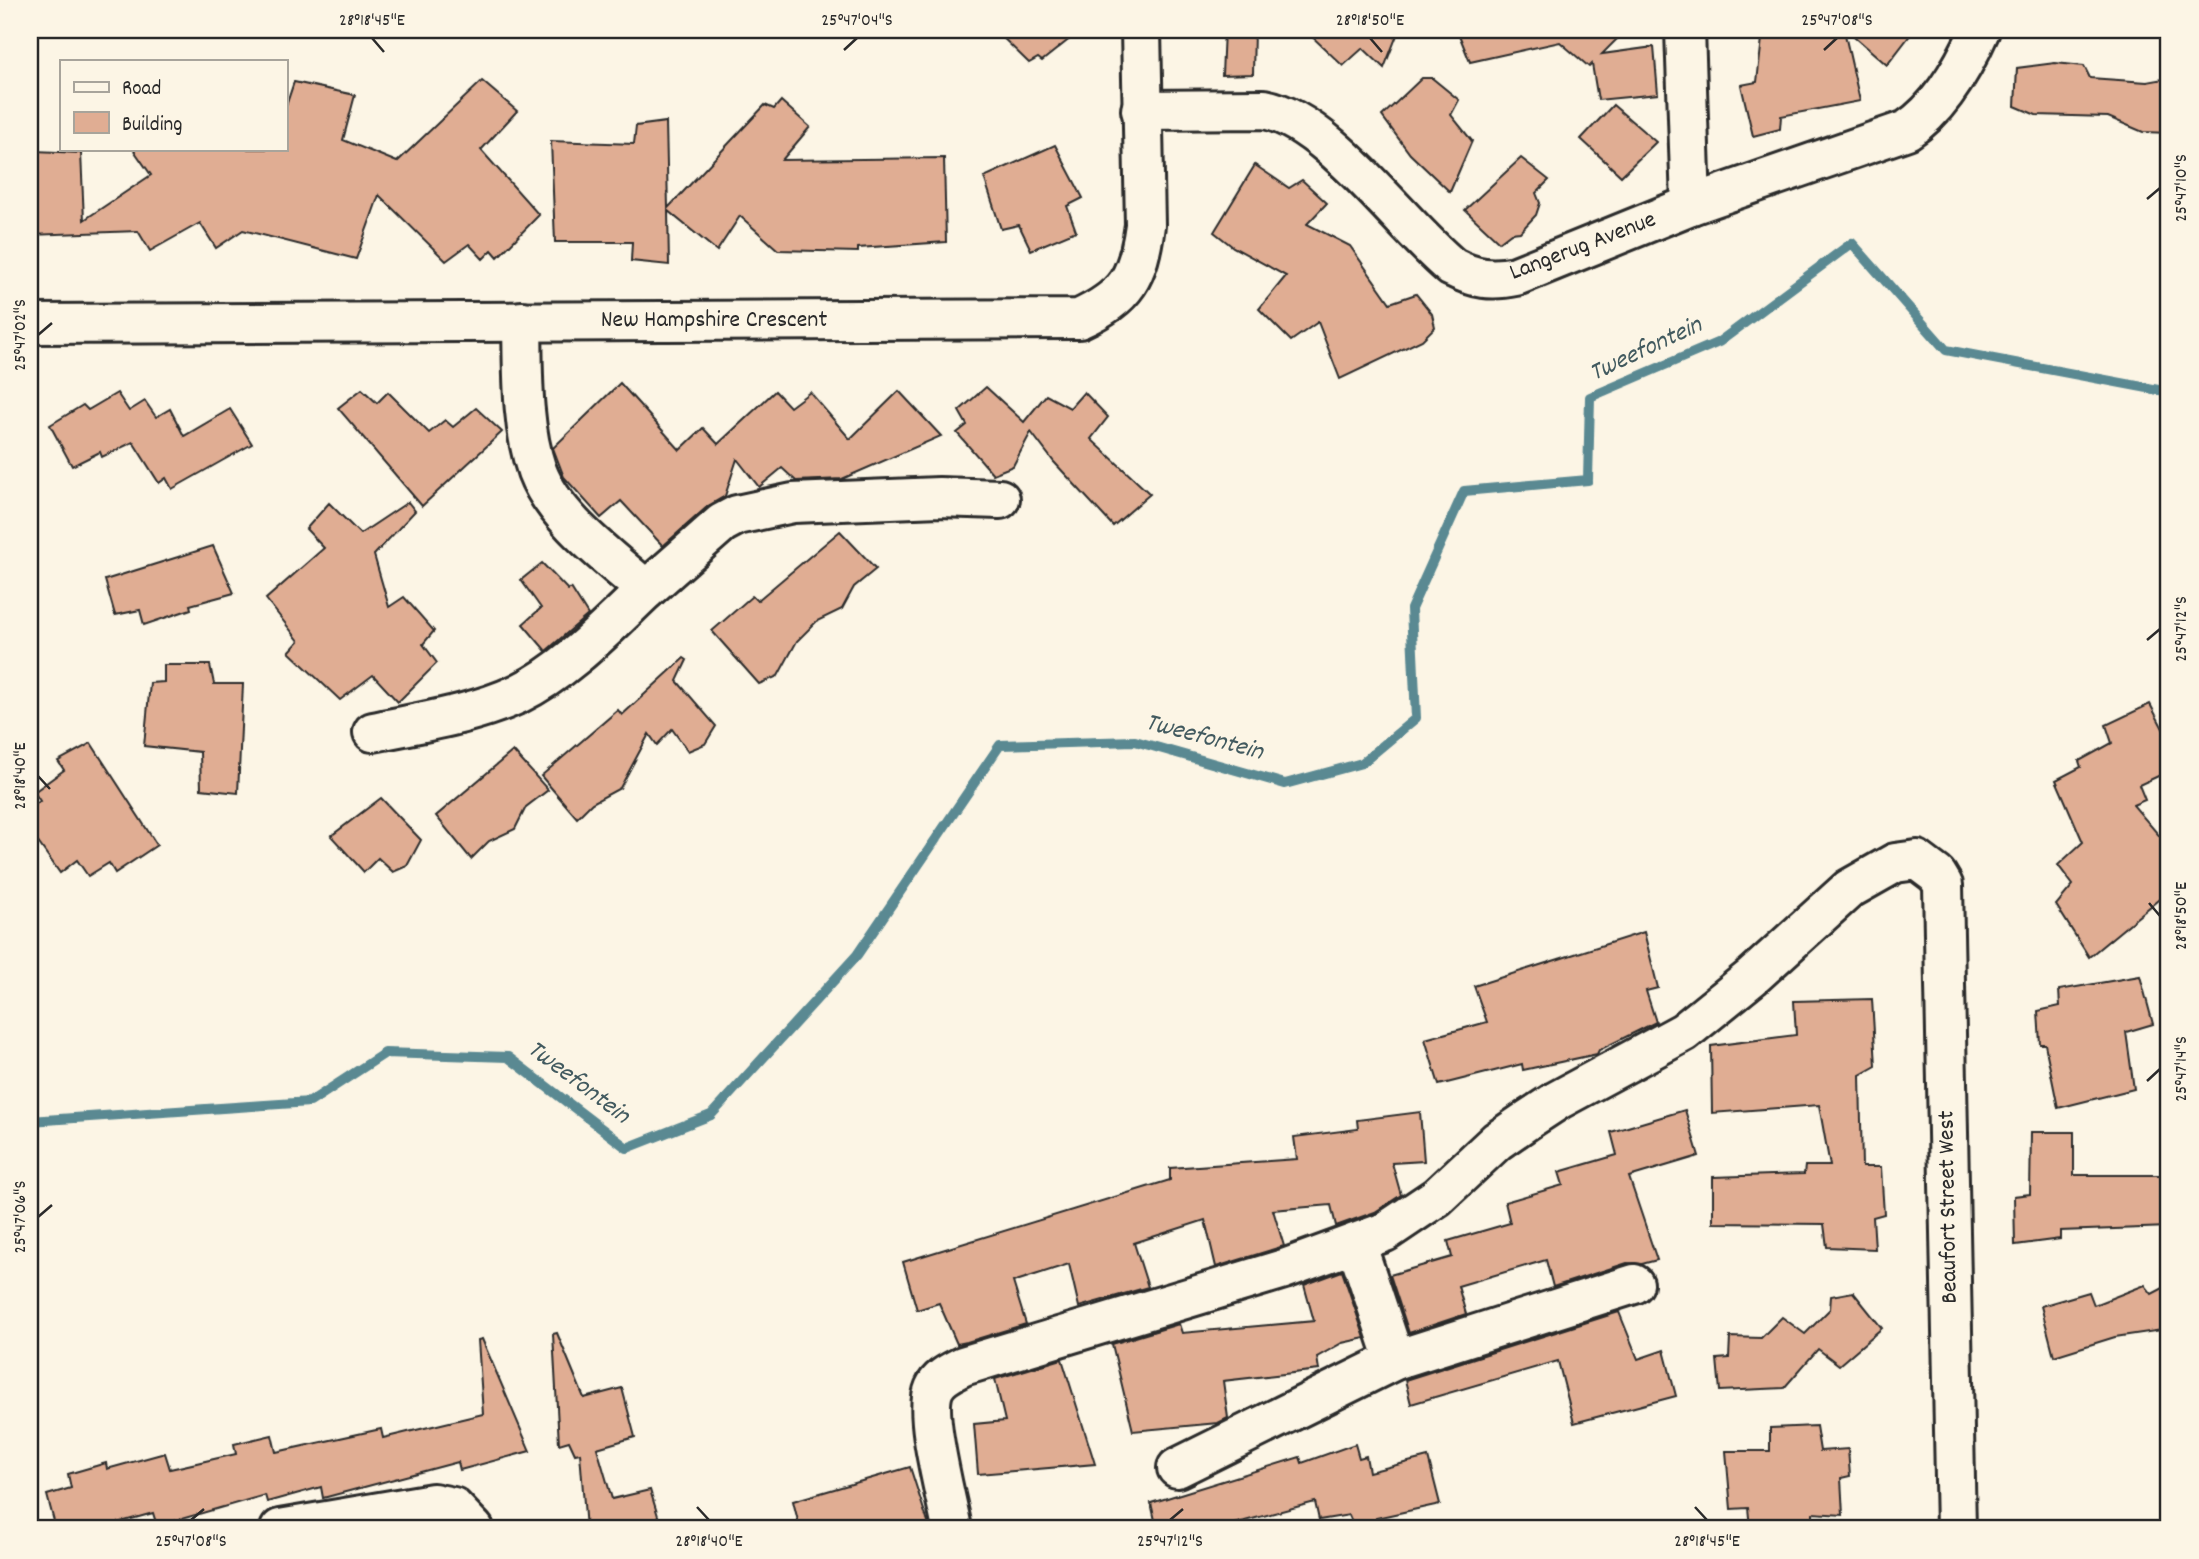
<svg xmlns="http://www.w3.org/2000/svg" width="2199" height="1559" viewBox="0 0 2199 1559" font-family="Dekko,sans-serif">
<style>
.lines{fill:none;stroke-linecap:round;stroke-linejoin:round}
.stream{stroke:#5a8992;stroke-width:10}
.building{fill:#e0ad93;stroke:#2b2b2b;stroke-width:2}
.minor-casing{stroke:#2b2b2b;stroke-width:44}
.minor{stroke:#fcf5e5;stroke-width:38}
.ticks{fill:none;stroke:#2b2b2b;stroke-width:2.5}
.labels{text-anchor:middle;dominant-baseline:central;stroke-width:5;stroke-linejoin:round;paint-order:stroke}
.street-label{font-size:24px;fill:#2b2b2b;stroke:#fcf5e5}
.water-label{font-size:26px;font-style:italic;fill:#425a5f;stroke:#fcf5e5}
.neatline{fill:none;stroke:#2b2b2b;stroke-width:2.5}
.ticks-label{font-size:18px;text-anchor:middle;fill:#2b2b2b}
</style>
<rect width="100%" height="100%" fill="#fcf5e5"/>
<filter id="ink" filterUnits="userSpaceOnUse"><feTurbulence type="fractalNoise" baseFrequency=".0143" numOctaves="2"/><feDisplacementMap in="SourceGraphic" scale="14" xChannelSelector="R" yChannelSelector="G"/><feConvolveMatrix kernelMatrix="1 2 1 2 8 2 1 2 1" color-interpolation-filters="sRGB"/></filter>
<g filter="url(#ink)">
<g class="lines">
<!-- stream -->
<path class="stream" d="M 30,1121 L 310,1102 L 385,1053 L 508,1057 L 627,1148 L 711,1115 L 857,955 L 1000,745 L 1135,741 L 1285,784 L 1362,763 L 1416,718 L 1411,609 L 1464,491 L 1588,480 L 1590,397 L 1719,342 L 1852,243 L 1946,350 L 2169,392"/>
</g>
<!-- building -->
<g class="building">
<path d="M 995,30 L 1081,30 L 1042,61 L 1038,58 L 1029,63 Z"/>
<path d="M 1224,30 L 1254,30 L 1253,74 L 1222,75 Z"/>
<path d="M 1305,30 L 1399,30 L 1384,68 L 1363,48 L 1343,66 Z"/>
<path d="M 1457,30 L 1626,30 L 1602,54 L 1654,47 L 1658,94 L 1598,100 L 1592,64 L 1589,67 L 1560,42 L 1470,62 Z"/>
<path d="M 1763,30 L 1844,30 L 1860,101 L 1781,116 L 1780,129 L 1753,136 L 1741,85 L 1757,82 Z"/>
<path d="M 1847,30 L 1914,30 L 1887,65 Z"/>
<path d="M 2055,63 L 2084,66 L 2090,78 L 2147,82 L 2169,78 L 2169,133 L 2143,132 L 2108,117 L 2036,115 L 2015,106 L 2017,68 Z"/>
<path d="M 1422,78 L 1432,78 L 1459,100 L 1451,115 L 1472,141 L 1450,192 L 1410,154 L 1382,116 Z"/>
<path d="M 482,81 L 517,111 L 481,150 L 539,215 L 498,257 L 492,250 L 483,259 L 469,244 L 446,261 L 379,195 L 356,259 L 243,230 L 216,248 L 200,223 L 150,251 L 138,231 L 30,235 L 30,183 L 35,151 L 81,153 L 84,220 L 151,175 L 133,149 L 285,149 L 285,109 L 294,82 L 355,95 L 343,140 L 397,162 Z"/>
<path d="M 781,101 L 810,127 L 782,160 L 944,158 L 946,242 L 858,248 L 858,252 L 778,250 L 740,216 L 717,251 L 668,211 L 669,265 L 631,261 L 632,242 L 555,242 L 551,141 L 634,144 L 636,126 L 666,122 L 668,208 L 765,105 L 774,109 Z"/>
<path d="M 1613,105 L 1656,142 L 1621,176 L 1581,139 Z"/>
<path d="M 1055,145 L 1083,198 L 1067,206 L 1076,231 L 1031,250 L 1019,225 L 1001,229 L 984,177 Z"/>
<path d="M 1521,158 L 1549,180 L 1536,193 L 1540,203 L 1536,215 L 1520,232 L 1511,233 L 1499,242 L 1465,210 Z"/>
<path d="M 1255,165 L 1289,188 L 1302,180 L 1327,203 L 1307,224 L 1350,246 L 1390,303 L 1416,294 L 1432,314 L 1435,327 L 1422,340 L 1340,379 L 1318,322 L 1291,341 L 1259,309 L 1286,276 L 1233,247 L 1214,232 Z"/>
<path d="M 620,383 L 680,450 L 703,428 L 718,444 L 775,391 L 790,407 L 810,392 L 850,439 L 899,391 L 941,436 L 842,479 L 796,481 L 782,468 L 759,487 L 737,459 L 725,496 L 708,506 L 663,546 L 621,501 L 601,518 L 564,477 L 553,448 Z"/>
<path d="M 986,387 L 1024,422 L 1046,395 L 1070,408 L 1084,392 L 1108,417 L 1091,439 L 1150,494 L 1113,526 L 1054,462 L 1031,432 L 1013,466 L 993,474 L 957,433 L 967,425 L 959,411 Z"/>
<path d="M 362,389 L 377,403 L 388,392 L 429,433 L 445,420 L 453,427 L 476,408 L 502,432 L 422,506 L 338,408 Z"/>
<path d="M 117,393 L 129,411 L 145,401 L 156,417 L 170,409 L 184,436 L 230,409 L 252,444 L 172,489 L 166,478 L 159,483 L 133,442 L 102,457 L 100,452 L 72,466 L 50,425 L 83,405 L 88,410 Z"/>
<path d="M 408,502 L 415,511 L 374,555 L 389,607 L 404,597 L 434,631 L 423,644 L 437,663 L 398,702 L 373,675 L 340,700 L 289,652 L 299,641 L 266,599 L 324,548 L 306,529 L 329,503 L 360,534 Z"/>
<path d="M 840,531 L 876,569 L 854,587 L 842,609 L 817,621 L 797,641 L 778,676 L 759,684 L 712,631 L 752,596 L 757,601 Z"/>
<path d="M 213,546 L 234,593 L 190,605 L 191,609 L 144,625 L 140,610 L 115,615 L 105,580 Z"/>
<path d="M 542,563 L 568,590 L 571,588 L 588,615 L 546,651 L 523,624 L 541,608 L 521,580 Z"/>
<path d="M 684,658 L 687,660 L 677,681 L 716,726 L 705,744 L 688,751 L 672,729 L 657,745 L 649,734 L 620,788 L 592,803 L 577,818 L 541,776 L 618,710 L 622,715 Z"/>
<path d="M 164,665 L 210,665 L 214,684 L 243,684 L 238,793 L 201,789 L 200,752 L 144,746 L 150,683 L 164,682 Z"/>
<path d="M 2150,704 L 2169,740 L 2169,771 L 2139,785 L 2145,800 L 2133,805 L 2169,847 L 2169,891 L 2089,957 L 2056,905 L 2073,885 L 2058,865 L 2083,842 L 2056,780 L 2081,767 L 2079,761 L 2112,743 L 2106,725 Z"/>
<path d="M 91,743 L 157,845 L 115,873 L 109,863 L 88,876 L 77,860 L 60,873 L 30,831 L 30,808 L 40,801 L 34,792 L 64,770 L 58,761 Z"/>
<path d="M 513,751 L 548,790 L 526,807 L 515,829 L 489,841 L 471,859 L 436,816 Z"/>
<path d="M 381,798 L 421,840 L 407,866 L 393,872 L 378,858 L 364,872 L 331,836 Z"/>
<path d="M 1644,932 L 1658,988 L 1646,991 L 1656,1022 L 1599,1050 L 1597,1054 L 1523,1070 L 1522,1064 L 1439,1085 L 1425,1039 L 1487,1022 L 1474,986 Z"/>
<path d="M 2140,976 L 2153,1024 L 2126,1032 L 2134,1089 L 2058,1108 L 2045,1044 L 2040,1044 L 2038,1011 L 2060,1006 L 2059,990 Z"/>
<path d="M 1872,999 L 1876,1066 L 1860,1075 L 1862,1167 L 1881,1167 L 1884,1214 L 1873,1217 L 1875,1249 L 1827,1247 L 1824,1224 L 1713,1223 L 1713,1177 L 1804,1174 L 1805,1166 L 1830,1166 L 1819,1105 L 1712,1113 L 1711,1046 L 1796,1035 L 1794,1001 Z"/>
<path d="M 1685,1110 L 1699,1156 L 1629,1177 L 1657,1260 L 1642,1264 L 1627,1263 L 1553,1287 L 1546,1260 L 1458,1286 L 1466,1314 L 1409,1333 L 1390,1275 L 1452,1257 L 1448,1241 L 1510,1223 L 1505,1202 L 1563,1185 L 1559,1172 L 1617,1155 L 1611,1132 Z"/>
<path d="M 1420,1112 L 1424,1161 L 1392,1163 L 1401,1195 L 1375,1212 L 1336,1226 L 1331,1205 L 1273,1210 L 1284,1246 L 1216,1267 L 1205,1220 L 1134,1243 L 1148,1287 L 1079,1307 L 1069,1264 L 1013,1282 L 1026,1324 L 967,1342 L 957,1344 L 939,1303 L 917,1310 L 903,1262 L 1170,1180 L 1170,1168 L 1297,1159 L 1294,1137 L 1358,1129 L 1357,1120 Z"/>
<path d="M 2031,1132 L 2074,1132 L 2074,1175 L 2169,1175 L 2169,1227 L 2060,1231 L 2060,1239 L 2015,1245 L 2014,1196 L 2030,1194 Z"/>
<path d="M 1342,1271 L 1365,1338 L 1342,1343 L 1317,1357 L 1319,1370 L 1223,1381 L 1228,1418 L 1218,1423 L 1133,1431 L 1112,1344 L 1179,1324 L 1182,1333 L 1314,1321 L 1304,1285 Z"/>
<path d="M 2145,1285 L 2152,1294 L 2169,1285 L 2169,1329 L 2115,1337 L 2054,1356 L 2041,1306 L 2089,1292 L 2094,1305 Z"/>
<path d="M 1853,1292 L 1882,1328 L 1839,1365 L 1818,1349 L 1784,1388 L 1720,1391 L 1717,1359 L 1729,1358 L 1730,1337 L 1761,1338 L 1782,1317 L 1805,1334 L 1830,1309 L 1831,1296 Z"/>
<path d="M 1619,1312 L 1638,1359 L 1664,1350 L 1676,1396 L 1574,1423 L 1558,1361 L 1411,1404 L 1405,1380 Z"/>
<path d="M 557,1333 L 584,1398 L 622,1388 L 635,1437 L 597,1448 L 612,1499 L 650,1490 L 662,1529 L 586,1529 L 580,1453 L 575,1454 L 569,1441 L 559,1444 L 553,1334 Z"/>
<path d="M 482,1339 L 530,1451 L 460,1470 L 458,1462 L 323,1498 L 321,1487 L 267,1502 L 265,1495 L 157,1526 L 153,1513 L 96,1529 L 56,1529 L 47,1495 L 71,1488 L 68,1474 L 106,1463 L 107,1469 L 165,1453 L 170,1469 L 236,1454 L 234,1444 L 272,1435 L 276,1452 L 381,1429 L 383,1438 L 483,1414 L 478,1340 Z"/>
<path d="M 1062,1359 L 1095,1464 L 978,1474 L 974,1424 L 1005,1421 L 995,1379 Z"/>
<path d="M 1816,1426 L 1820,1451 L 1848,1449 L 1850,1476 L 1841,1478 L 1843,1515 L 1813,1513 L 1813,1519 L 1777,1520 L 1776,1526 L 1750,1527 L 1748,1508 L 1731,1509 L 1726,1451 L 1770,1451 L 1770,1428 Z"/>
<path d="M 1355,1444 L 1359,1458 L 1366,1456 L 1369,1472 L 1428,1457 L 1440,1504 L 1376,1518 L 1378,1529 L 1355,1529 L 1349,1515 L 1319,1520 L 1315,1502 L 1215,1529 L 1157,1529 L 1151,1503 L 1300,1457 L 1302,1463 Z"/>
<path d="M 910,1467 L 930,1529 L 800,1529 L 793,1501 Z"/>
</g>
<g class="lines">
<!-- minor casing -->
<g class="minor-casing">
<g id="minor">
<path d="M 1685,30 L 1691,205"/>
<path d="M 1141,110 L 1264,109 C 1328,121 1400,224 1452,267 C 1475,279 1492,281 1516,276 L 1691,205 L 1907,130 C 1941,108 1964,66 1980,30"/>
<path d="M 522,321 C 523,369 521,425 537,471 C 555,519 609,557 646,590 L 722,523 L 737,515 L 793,503 L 939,497 L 1000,499"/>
<path d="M 30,324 L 1079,319 C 1127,297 1138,277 1145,225 L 1141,30"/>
<path d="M 373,732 C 421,722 473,715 518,694 C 566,671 608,626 646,590"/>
<path d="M 1356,1243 L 1395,1360 L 1634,1284"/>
<path d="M 1177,1468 L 1395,1360"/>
<path d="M 280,1529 L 433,1503 L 453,1507 L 474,1529"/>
<path d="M 952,1529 C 947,1499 923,1414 934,1389 C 939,1377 952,1372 963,1366 L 1284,1269 L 1385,1232 L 1437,1197 L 1497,1141 L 1529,1119 L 1558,1100 L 1684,1032 L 1752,977 L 1849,889 L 1895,863 L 1917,860 L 1937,875 L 1943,885 L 1956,1529"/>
</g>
</g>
<!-- minor -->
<use href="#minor" class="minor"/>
</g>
</g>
<!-- ticks -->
<path class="ticks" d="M 372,38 L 384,52M 1370,38 L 1382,52M 844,50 L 857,38M 1824,50 L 1837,38M 2147,199 L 2160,188M 38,335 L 52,323M 2147,640 L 2160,629M 38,776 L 50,789M 2149,903 L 2160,916M 2147,1081 L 2160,1069M 38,1217 L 52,1205M 697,1507 L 709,1520M 1695,1507 L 1707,1520M 191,1520 L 204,1509M 1170,1520 L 1183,1509"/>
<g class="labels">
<!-- street labels -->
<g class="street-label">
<text transform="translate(1583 247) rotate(-21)">Langerug Avenue</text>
<text x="714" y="321">New Hampshire Crescent</text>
<text transform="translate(1949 1207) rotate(-91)">Beaufort Street West</text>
</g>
<!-- water labels -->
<g class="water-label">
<text transform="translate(1646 350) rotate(-25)">Tweefontein</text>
<text transform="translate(1204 738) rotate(15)">Tweefontein</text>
<text transform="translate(578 1083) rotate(37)">Tweefontein</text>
</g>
</g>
<!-- margin -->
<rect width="2199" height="1559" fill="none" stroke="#fcf5e5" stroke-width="77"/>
<!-- legend -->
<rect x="60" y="60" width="228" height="91" fill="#fcf5e5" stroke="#a8a49b" stroke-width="2"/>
<rect x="74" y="82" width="35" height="10" fill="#fcf5e5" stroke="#a8a49b" stroke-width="2"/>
<text x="122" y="94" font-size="21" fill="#2b2b2b">Road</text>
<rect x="74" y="112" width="35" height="21" fill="#e0ad93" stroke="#a8a49b" stroke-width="2"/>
<text x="122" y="130" font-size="21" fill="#2b2b2b">Building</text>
<rect x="38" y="38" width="2122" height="1482" class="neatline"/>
<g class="ticks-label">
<text x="372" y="25">28°18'45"E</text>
<text x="857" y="25">25°47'04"S</text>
<text x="1370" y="25">28°18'50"E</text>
<text x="1837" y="25">25°47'08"S</text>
<text transform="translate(2180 188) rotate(-90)" y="6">25°47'10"S</text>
<text transform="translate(19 335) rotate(-90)" y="6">25°47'02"S</text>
<text transform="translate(2180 629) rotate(-90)" y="6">25°47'12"S</text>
<text transform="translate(19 776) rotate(-90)" y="6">28°18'40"E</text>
<text transform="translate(2180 916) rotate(-90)" y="6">28°18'50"E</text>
<text transform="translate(2180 1069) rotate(-90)" y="6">25°47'14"S</text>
<text transform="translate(19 1217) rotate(-90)" y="6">25°47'06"S</text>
<text x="191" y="1546">25°47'08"S</text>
<text x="709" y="1546">28°18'40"E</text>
<text x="1170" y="1546">25°47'12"S</text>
<text x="1707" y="1546">28°18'45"E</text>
</g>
</svg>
